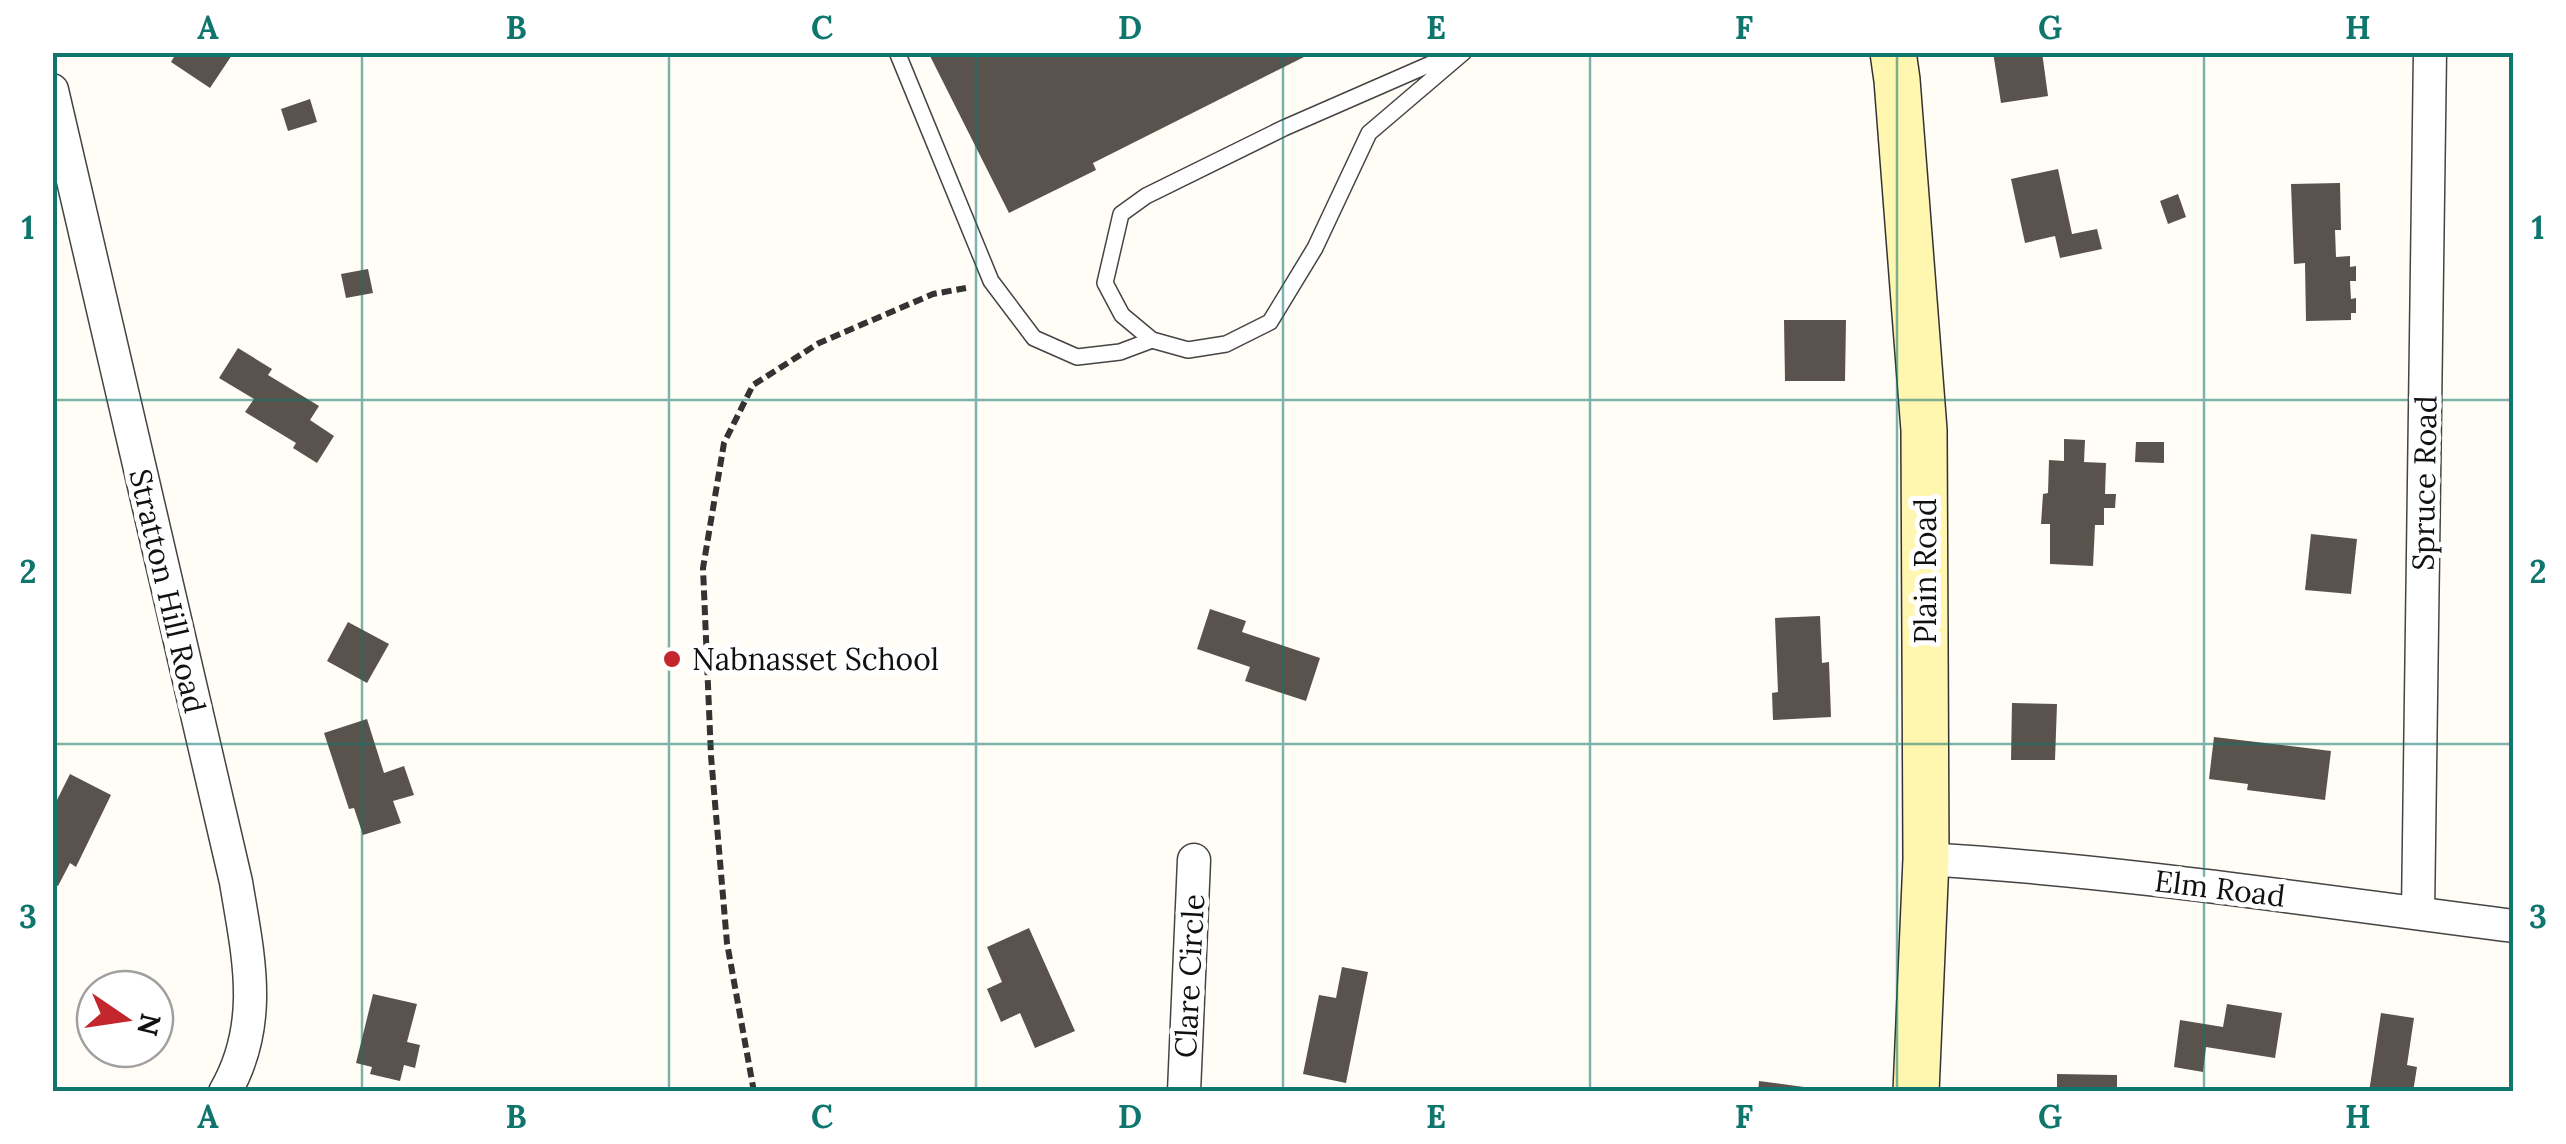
<svg xmlns="http://www.w3.org/2000/svg" width="2566" height="1144" viewBox="0 0 2566 1144" font-family="Lora,serif">
<style>
.building{fill:#5a524d}
.lines{fill:none;stroke-linecap:round;stroke-linejoin:round}
.service-casing{stroke:#444;stroke-width:18}
.minor-casing{stroke:#444;stroke-width:35}
.secondary-casing{stroke:#333;stroke-width:48}
.path{stroke:#333;stroke-width:6;stroke-dasharray:10 5;stroke-linecap:butt}
.service{stroke:#fff;stroke-width:15}
.minor{stroke:#fff;stroke-width:32}
.secondary{stroke:#fff6b0;stroke-width:45}
.grid{fill:none;stroke:#0f766e;stroke-width:2.5;stroke-opacity:0.55}
.poi-dot{fill:#c4262e;stroke:#fff;stroke-width:4}
.labels{text-anchor:middle;dominant-baseline:central;stroke-width:10;stroke-linejoin:round;paint-order:stroke}
.street-label{font-size:30px;fill:#111;stroke:#fff}
.poi-label{font-size:30px;fill:#111;stroke:#fff;text-anchor:start}
.neatline{fill:none;stroke:#0f766e;stroke-width:4}
.grid-label{font-size:32px;text-anchor:middle;font-weight:bold;fill:#0f766e}
</style>
<rect width="100%" height="100%" fill="#fffdf5"/>
<!-- building -->
<g class="building">
<path d="M 177,52 L 234,52 L 210,88 L 171,62 Z"/>
<path d="M 928,52 L 1314,52 L 1093,163 L 1096,170 L 1009,213 Z"/>
<path d="M 1993,52 L 2042,52 L 2048,96 L 2001,103 Z"/>
<path d="M 310,99 L 317,122 L 288,131 L 281,109 Z"/>
<path d="M 2058,169 L 2072,234 L 2097,229 L 2102,249 L 2060,258 L 2055,236 L 2025,243 L 2011,179 Z"/>
<path d="M 2340,183 L 2341,230 L 2335,230 L 2336,257 L 2350,256 L 2350,267 L 2356,266 L 2356,281 L 2350,281 L 2351,299 L 2356,298 L 2356,313 L 2351,313 L 2351,320 L 2306,321 L 2305,263 L 2294,264 L 2291,184 Z"/>
<path d="M 2178,194 L 2186,217 L 2168,224 L 2160,201 Z"/>
<path d="M 368,269 L 373,293 L 346,298 L 341,274 Z"/>
<path d="M 1784,320 L 1846,320 L 1845,381 L 1785,381 Z"/>
<path d="M 238,348 L 272,369 L 268,375 L 319,406 L 310,420 L 334,436 L 317,463 L 293,448 L 296,443 L 245,412 L 254,399 L 219,378 Z"/>
<path d="M 2064,439 L 2085,440 L 2084,462 L 2106,463 L 2105,494 L 2116,494 L 2115,508 L 2104,508 L 2104,525 L 2095,525 L 2093,566 L 2050,564 L 2050,524 L 2041,524 L 2043,494 L 2048,493 L 2049,460 L 2064,461 Z"/>
<path d="M 2136,442 L 2164,442 L 2164,463 L 2135,462 Z"/>
<path d="M 2311,534 L 2357,539 L 2351,594 L 2305,590 Z"/>
<path d="M 1210,609 L 1246,621 L 1242,632 L 1320,658 L 1306,701 L 1245,681 L 1250,667 L 1197,649 Z"/>
<path d="M 1820,616 L 1822,663 L 1829,662 L 1831,717 L 1773,720 L 1772,693 L 1778,692 L 1775,618 Z"/>
<path d="M 348,622 L 389,644 L 367,683 L 327,661 Z"/>
<path d="M 2012,703 L 2057,704 L 2055,760 L 2011,760 Z"/>
<path d="M 367,719 L 384,773 L 404,766 L 414,795 L 393,801 L 401,823 L 363,835 L 354,808 L 349,809 L 324,733 Z"/>
<path d="M 2214,737 L 2331,751 L 2325,800 L 2247,790 L 2248,784 L 2209,779 Z"/>
<path d="M 70,774 L 111,795 L 76,867 L 70,863 L 58,886 L 52,883 L 52,805 L 54,806 Z"/>
<path d="M 1029,928 L 1075,1031 L 1035,1048 L 1020,1013 L 1001,1022 L 987,989 L 1002,982 L 987,947 Z"/>
<path d="M 1342,967 L 1368,972 L 1346,1083 L 1303,1074 L 1319,995 L 1336,998 Z"/>
<path d="M 373,994 L 417,1004 L 407,1042 L 420,1045 L 415,1068 L 404,1065 L 400,1081 L 370,1074 L 372,1067 L 356,1063 Z"/>
<path d="M 2227,1004 L 2282,1013 L 2275,1058 L 2206,1047 L 2203,1072 L 2174,1067 L 2180,1020 L 2223,1027 Z"/>
<path d="M 2381,1013 L 2414,1018 L 2407,1065 L 2417,1067 L 2413,1092 L 2369,1092 Z"/>
<path d="M 2057,1074 L 2117,1075 L 2117,1092 L 2057,1092 Z"/>
<path d="M 1759,1081 L 1819,1089 L 1819,1092 L 1758,1092 Z"/>
</g>
<g class="lines">
<!-- service casing -->
<g class="service-casing">
<g id="service">
<path d="M 897,52 L 991,281 L 1034,338 L 1077,357 L 1120,352 L 1152,340"/>
<path d="M 1458,52 L 1284,128 L 1146,196 L 1121,214 L 1105,283 L 1122,315 L 1152,340 L 1188,350 L 1226,344 L 1270,322 L 1315,248 L 1369,133 L 1464,52"/>
</g>
</g>
<!-- minor casing -->
<g class="minor-casing">
<g id="minor">
<path d="M 52,90 L 236,882 C 248,955 265,1023 225,1092"/>
<path d="M 1926,859 C 2123,871 2318,901 2514,926"/>
<path d="M 2418,913 L 2430,52"/>
<path d="M 1184,1092 L 1194,860"/>
</g>
</g>
<!-- secondary casing -->
<g class="secondary-casing">
<path id="secondary" d="M 1893,52 L 1897,80 L 1924,430 L 1926,859 L 1916,1092"/>
</g>
<!-- path -->
<path class="path" d="M 754,1092 L 727,943 L 711,756 L 703,568 L 724,443 L 753,385 L 819,343 L 933,294 L 966,288"/>
<!-- service -->
<use href="#service" class="service"/>
<!-- minor -->
<use href="#minor" class="minor"/>
<!-- secondary -->
<use href="#secondary" class="secondary"/>
</g>
<!-- grid -->
<path class="grid" d="M 362,52 L 362,1092M 669,52 L 669,1092M 976,52 L 976,1092M 1283,52 L 1283,1092M 1590,52 L 1590,1092M 1897,52 L 1897,1092M 2204,52 L 2204,1092M 52,400 L 2514,400M 52,744 L 2514,744"/>
<!-- markers -->
<circle class="poi-dot" cx="672" cy="659" r="10"/>
<g class="labels">
<!-- street labels -->
<g class="street-label">
<text transform="translate(2424 483) rotate(-89)">Spruce Road</text>
<text transform="translate(1925 571) rotate(-90)">Plain Road</text>
<text transform="translate(168 591) rotate(77)">Stratton Hill Road</text>
<text transform="translate(2220 888) rotate(7)">Elm Road</text>
<text transform="translate(1189 976) rotate(-87)">Clare Circle</text>
</g>
<!-- poi labels -->
<g class="poi-label">
<text x="692" y="659">Nabnasset School</text>
</g>
</g>
<!-- border -->
<rect width="2566" height="1144" fill="none" stroke="#ffffff" stroke-width="110"/>
<!-- north arrow -->
<g transform="translate(125 1019) rotate(103)"><circle r="48" fill="#ffffff" stroke="#a0a0a0" stroke-width="2.5"/>
<path d="M0-8L18 38L0 25L-18 38Z" fill="#c4262e"/>
<text y="-15" font-size="28" font-weight="bold" text-anchor="middle" fill="#111111">N</text>
</g>
<rect x="55" y="55" width="2456" height="1034" class="neatline"/>
<g class="grid-label">
<text x="208" y="39">A</text>
<text x="516" y="39">B</text>
<text x="822" y="39">C</text>
<text x="1130" y="39">D</text>
<text x="1436" y="39">E</text>
<text x="1744" y="39">F</text>
<text x="2050" y="39">G</text>
<text x="2358" y="39">H</text>
<text x="28" y="239">1</text>
<text x="2538" y="239">1</text>
<text x="28" y="583">2</text>
<text x="2538" y="583">2</text>
<text x="28" y="928">3</text>
<text x="2538" y="928">3</text>
<text x="208" y="1128">A</text>
<text x="516" y="1128">B</text>
<text x="822" y="1128">C</text>
<text x="1130" y="1128">D</text>
<text x="1436" y="1128">E</text>
<text x="1744" y="1128">F</text>
<text x="2050" y="1128">G</text>
<text x="2358" y="1128">H</text>
</g>
</svg>
